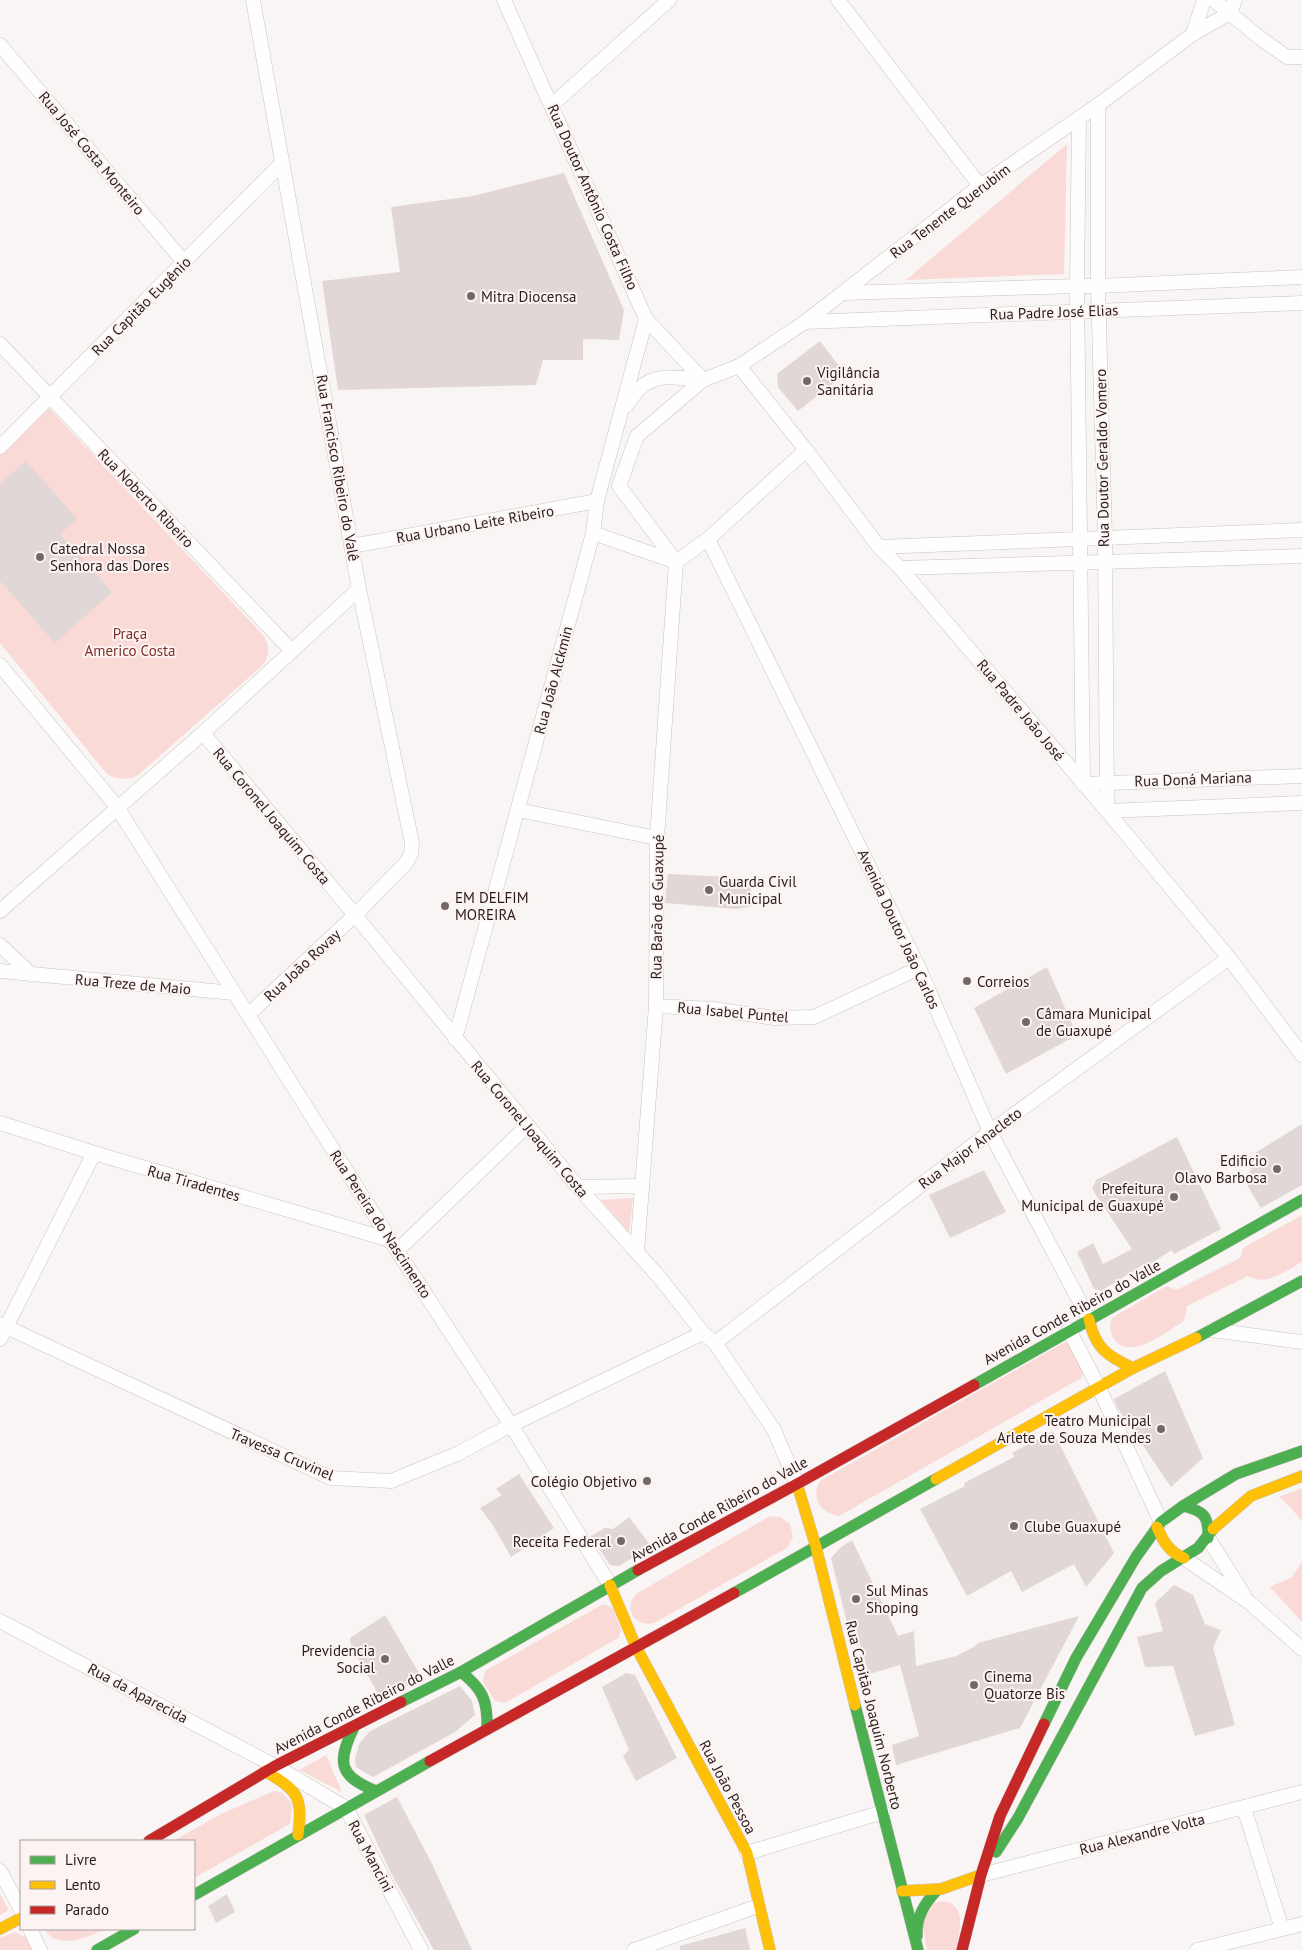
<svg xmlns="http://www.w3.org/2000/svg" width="1302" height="1950" viewBox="0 0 1302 1950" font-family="'PT Sans',sans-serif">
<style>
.green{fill:#fadad6}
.building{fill:#e1d7d6}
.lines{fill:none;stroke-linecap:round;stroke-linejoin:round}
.street-casing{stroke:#ccc2c2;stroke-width:15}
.fast-casing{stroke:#ccc2c2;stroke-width:12}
.slow-casing{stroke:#ccc2c2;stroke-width:12}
.jam-casing{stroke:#ccc2c2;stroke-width:12}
.street{stroke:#fefefe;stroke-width:14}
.fast{stroke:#4caf50;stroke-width:11}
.slow{stroke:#ffc107;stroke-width:11}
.jam{stroke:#c62828;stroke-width:11}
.poi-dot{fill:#736867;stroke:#fcf4f3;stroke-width:2}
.labels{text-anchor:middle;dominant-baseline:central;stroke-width:4;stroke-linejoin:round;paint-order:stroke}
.street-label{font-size:15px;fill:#2a1c1a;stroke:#fcf4f3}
.poi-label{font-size:15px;fill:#2a1c1a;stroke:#fcf4f3;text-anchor:start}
.park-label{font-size:15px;fill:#7f302a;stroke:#fcf4f3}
</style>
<rect width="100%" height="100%" fill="#faf5f5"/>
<!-- green -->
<g class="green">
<path d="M 1067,144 L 1064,274 L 906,280 Z"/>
<path d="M 49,408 L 263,635 C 270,645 270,656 262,666 L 137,776 C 126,780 117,780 107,774 L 0,643 L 0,454 Z"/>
<path d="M 633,1198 L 629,1233 L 601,1200 Z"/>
<path d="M 1302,1215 L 1302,1262 C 1285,1271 1267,1287 1248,1276 L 1187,1306 L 1184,1321 C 1167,1331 1131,1361 1115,1340 C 1110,1334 1109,1326 1112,1318 L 1166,1286 L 1177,1290 L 1240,1258 L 1243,1248 Z"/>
<path d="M 1065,1342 L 1069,1343 L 1084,1371 L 1081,1378 L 839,1516 C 821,1513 810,1499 820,1481 Z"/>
<path d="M 1302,1488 L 1302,1521 L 1290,1507 L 1279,1497 Z"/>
<path d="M 770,1516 L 780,1517 L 790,1524 L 793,1537 L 787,1548 L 654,1623 C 635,1628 623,1608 636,1594 Z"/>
<path d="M 1302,1562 L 1302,1622 L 1270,1587 L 1292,1577 Z"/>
<path d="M 603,1604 L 613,1608 L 621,1631 L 618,1638 L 505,1703 L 495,1701 L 483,1682 L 485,1671 Z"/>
<path d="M 326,1755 L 342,1792 L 299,1770 Z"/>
<path d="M 274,1791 L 281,1792 L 292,1804 L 290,1824 L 194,1878 L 194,1841 L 173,1841 L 221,1814 Z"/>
<path d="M 0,1894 L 9,1910 L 0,1915 Z"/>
<path d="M 944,1901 C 968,1906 959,1932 956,1950 L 927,1950 L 922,1921 L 934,1903 Z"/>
<path d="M 45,1929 L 105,1929 C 86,1939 54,1950 45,1929 Z"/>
<path d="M 15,1932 L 27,1938 L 33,1950 L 0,1950 L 0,1938 Z"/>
</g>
<!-- building -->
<g class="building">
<path d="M 564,173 L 624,310 L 619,340 L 583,339 L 583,360 L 543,360 L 536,385 L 338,390 L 322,281 L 400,272 L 391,207 L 473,196 Z"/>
<path d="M 820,341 L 845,374 L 798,411 L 778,387 L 777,374 Z"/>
<path d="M 26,461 L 77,519 L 60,534 L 112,592 L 55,643 L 0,581 L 0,484 Z"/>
<path d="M 668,874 L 750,878 L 752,906 L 737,909 L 665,903 Z"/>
<path d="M 1047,967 L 1077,1035 L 1006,1074 L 974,1008 Z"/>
<path d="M 1302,1124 L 1302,1185 L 1261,1208 L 1247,1185 L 1255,1153 Z"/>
<path d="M 1177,1137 L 1221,1229 L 1174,1254 L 1172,1250 L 1145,1267 L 1143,1265 L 1101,1291 L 1094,1289 L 1077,1252 L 1093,1243 L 1103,1264 L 1132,1249 L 1092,1189 L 1096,1180 Z"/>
<path d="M 984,1170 L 1006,1212 L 950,1238 L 929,1195 Z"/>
<path d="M 1165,1371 L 1203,1458 L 1171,1487 L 1118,1409 L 1114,1399 Z"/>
<path d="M 1053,1431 L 1114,1553 L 1086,1587 L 1074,1564 L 1022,1592 L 1011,1571 L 967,1596 L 920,1509 L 965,1486 L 964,1483 L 1014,1457 L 1012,1453 Z"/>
<path d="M 519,1474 L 554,1528 L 511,1557 L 493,1525 L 480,1508 L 502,1495 L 496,1489 Z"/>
<path d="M 629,1517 L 651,1546 L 619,1566 L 610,1565 L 591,1536 L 605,1528 L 613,1529 Z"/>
<path d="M 852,1540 L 898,1636 L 914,1631 L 916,1666 L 956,1656 L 974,1647 L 978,1643 L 1079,1616 L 1020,1728 L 896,1765 L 892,1745 L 919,1736 L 900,1665 L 869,1674 L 859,1641 L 852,1643 L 831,1558 L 841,1547 Z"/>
<path d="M 1174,1585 L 1193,1595 L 1205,1624 L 1221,1630 L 1213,1648 L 1235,1725 L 1195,1736 L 1173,1666 L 1145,1667 L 1137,1637 L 1163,1631 L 1155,1603 Z"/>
<path d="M 385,1615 L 419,1673 L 417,1681 L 384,1698 L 378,1694 L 351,1645 L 350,1638 Z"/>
<path d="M 626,1673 L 635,1675 L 677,1758 L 636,1781 L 623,1756 L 629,1750 L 602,1687 Z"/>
<path d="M 460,1686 L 472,1701 L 475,1715 L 455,1732 L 373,1777 L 356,1767 L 355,1759 L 359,1744 L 370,1731 Z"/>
<path d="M 397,1797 L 432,1864 L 472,1950 L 434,1950 L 391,1873 L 364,1815 Z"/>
<path d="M 227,1894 L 235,1912 L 216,1923 L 208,1906 Z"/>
<path d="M 745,1928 L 750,1950 L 680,1950 L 680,1946 Z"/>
</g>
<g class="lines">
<!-- street casing -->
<g class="street-casing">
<g id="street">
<path d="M 504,0 L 646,319 L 703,380"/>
<path d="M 838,0 L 980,186"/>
<path d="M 1214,0 L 1260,38 L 1287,57 L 1302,57"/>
<path d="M 1193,34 L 1204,0"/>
<path d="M 0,45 L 184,262"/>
<path d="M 552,105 L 669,0"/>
<path d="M 1098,105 L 1098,286 L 1105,537 L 1107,811 L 1302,803"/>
<path d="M 1079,118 L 1077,286 L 1083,784 L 1302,776"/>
<path d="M 843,293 L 1077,286 L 1098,286 L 1302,277"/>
<path d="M 805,322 L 1302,303"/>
<path d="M 0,344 L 292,651"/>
<path d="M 739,366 L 806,450 L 879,547 L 900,568 L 1107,811 L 1229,958 L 1302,1055"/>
<path d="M 627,405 C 631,399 635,393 639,389 C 655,372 682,378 703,380"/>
<path d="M 0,447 L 282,163"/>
<path d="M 593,533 L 676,562"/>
<path d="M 708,539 L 919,968 L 990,1132 L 1089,1319"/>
<path d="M 352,546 L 597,501"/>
<path d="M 879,547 L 1302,530"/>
<path d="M 676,562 L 619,486 L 637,436 L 703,380 L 739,366 L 805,322 L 980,186 L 1098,105 L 1193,34 L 1230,13 L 1235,0"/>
<path d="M 676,562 L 708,539 L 806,450"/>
<path d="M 900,568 L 1302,556"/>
<path d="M 0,665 L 117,807 L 390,1240 L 511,1425 L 610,1585"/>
<path d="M 203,733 L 355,915 L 578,1187 L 660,1278 L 703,1333 L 715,1343 L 774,1430 L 797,1484"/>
<path d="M 518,810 L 657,838"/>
<path d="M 0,911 L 203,733 L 359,589"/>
<path d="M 0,945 L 32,975"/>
<path d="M 0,971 L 234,993"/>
<path d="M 656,1006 L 714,1009 L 774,1018 L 814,1017 L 919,968"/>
<path d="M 249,1014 L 355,915 L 406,863 L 411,854 L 412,843 L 359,589 L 253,0"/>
<path d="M 455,1039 L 593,533 L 597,501 L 646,319"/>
<path d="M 0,1123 L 94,1153 L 390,1240"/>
<path d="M 578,1187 L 642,1186"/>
<path d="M 398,1250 L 527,1126"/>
<path d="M 637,1252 L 656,1006 L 657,838 L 676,562"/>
<path d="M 0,1324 L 331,1478 L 391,1481 L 457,1454 L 511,1425 L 703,1333"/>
<path d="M 1069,1330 L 1099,1388 L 1161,1522"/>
<path d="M 1212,1330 L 1302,1342"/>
<path d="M 0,1339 L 94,1153"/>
<path d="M 715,1343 L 990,1132 L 1229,958"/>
<path d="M 1208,1538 L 1244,1595"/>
<path d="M 1184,1558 L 1250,1603 L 1302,1649"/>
<path d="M 0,1621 L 275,1766 L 346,1808 L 421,1950"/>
<path d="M 1244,1808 L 1282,1929"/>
<path d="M 747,1853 L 883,1812"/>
<path d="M 0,1871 L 21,1910"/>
<path d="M 981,1875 L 1302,1792"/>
<path d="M 30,1929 L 40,1950"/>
<path d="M 634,1950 L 758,1906"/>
<path d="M 1197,1950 L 1302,1924"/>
</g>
</g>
<!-- fast casing -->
<g class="fast-casing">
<g id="fast">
<path d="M 1196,1338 L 1302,1281"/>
<path d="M 974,1385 L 1302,1200"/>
<path d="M 1183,1506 C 1204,1511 1209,1516 1208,1538"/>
<path d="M 734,1593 L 936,1479"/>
<path d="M 461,1672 C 483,1689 488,1701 487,1729"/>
<path d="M 401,1702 L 461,1672 L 638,1570"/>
<path d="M 855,1705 L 918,1950"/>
<path d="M 1044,1724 L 1076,1658 L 1136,1557 L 1161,1522 L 1183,1506 L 1236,1474 L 1302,1451"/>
<path d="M 354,1727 C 337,1762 338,1776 376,1791"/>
<path d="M 996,1852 L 1018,1818 L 1142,1588 L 1161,1571 L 1198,1548 L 1213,1529"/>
<path d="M 194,1895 L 430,1761"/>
<path d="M 917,1936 C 916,1917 924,1904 937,1890"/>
<path d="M 97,1950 L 134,1929"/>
</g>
</g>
<!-- slow casing -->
<g class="slow-casing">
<g id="slow">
<path d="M 1089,1319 C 1095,1348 1107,1356 1133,1368"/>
<path d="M 936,1479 L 1133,1368 L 1196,1338"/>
<path d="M 797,1484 L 816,1547 L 855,1705"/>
<path d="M 1157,1527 C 1163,1541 1169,1552 1184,1558"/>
<path d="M 1213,1529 L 1251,1496 L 1302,1476"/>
<path d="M 610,1585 L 636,1647 L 747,1853 L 770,1950"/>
<path d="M 265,1771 C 298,1791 303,1796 298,1835"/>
<path d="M 902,1891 L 941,1889 L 981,1875"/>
<path d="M 0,1929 L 21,1918"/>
</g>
</g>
<!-- jam casing -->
<g class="jam-casing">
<g id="jam">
<path d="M 638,1570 L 797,1484 L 974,1385"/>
<path d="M 430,1761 L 734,1593"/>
<path d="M 149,1841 L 275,1766 L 401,1702"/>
<path d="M 962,1950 L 981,1875 L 1000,1816 L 1044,1724"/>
</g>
</g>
<!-- street -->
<use href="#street" class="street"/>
<!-- fast -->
<use href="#fast" class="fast"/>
<!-- slow -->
<use href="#slow" class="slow"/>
<!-- jam -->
<use href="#jam" class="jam"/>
</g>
<!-- markers -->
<g class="poi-dot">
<circle cx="471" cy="296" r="5"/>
<circle cx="807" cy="381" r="5"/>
<circle cx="40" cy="557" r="5"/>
<circle cx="709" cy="890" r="5"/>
<circle cx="445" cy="906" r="5"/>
<circle cx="967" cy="981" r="5"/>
<circle cx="1026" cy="1022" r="5"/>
<circle cx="1277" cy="1169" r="5"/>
<circle cx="1174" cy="1197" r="5"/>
<circle cx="1161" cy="1429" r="5"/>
<circle cx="647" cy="1481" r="5"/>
<circle cx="1014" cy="1526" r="5"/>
<circle cx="621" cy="1541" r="5"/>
<circle cx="856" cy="1599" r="5"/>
<circle cx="385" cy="1659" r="5"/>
<circle cx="974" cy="1685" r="5"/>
</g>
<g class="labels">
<!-- street labels -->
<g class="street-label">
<text transform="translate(92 153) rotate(50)">Rua José Costa Monteiro</text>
<text transform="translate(593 197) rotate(66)">Rua Doutor Antônio Costa Filho</text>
<text transform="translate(950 211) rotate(-37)">Rua Tenente Querubim</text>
<text transform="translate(141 306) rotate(-45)">Rua Capitão Eugênio</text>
<text transform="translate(1054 312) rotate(-2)">Rua Padre José Elias</text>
<text transform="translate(1102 458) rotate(-91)">Rua Doutor Geraldo Vomero</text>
<text transform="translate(338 468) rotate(80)">Rua Francisco Ribeiro do Valê</text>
<text transform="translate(146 498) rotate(46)">Rua Noberto Ribeiro</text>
<text transform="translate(475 524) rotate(-10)">Rua Urbano Leite Ribeiro</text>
<text transform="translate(553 680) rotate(-75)">Rua João Alckmin</text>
<text transform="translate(1021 710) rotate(50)">Rua Padre João José</text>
<text transform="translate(1193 779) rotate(-2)">Rua Doná Mariana</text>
<text transform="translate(272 816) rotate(50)">Rua Coronel Joaquim Costa</text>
<text transform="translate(657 907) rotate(-89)">Rua Barão de Guaxupé</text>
<text transform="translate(899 929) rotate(65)">Avenida Doutor João Carlos</text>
<text transform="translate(302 965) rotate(-43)">Rua João Rovay</text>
<text transform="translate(133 984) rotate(5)">Rua Treze de Maio</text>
<text transform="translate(733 1012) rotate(5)">Rua Isabel Puntel</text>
<text transform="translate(530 1129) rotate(50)">Rua Coronel Joaquim Costa</text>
<text transform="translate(970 1148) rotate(-37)">Rua Major Anacleto</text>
<text transform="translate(194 1183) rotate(16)">Rua Tiradentes</text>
<text transform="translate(381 1224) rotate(57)">Rua Pereira do Nascimento</text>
<text transform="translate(1072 1312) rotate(-29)">Avenida Conde Ribeiro do Valle</text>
<text transform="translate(282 1454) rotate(23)">Travessa Cruvinel</text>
<text transform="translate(719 1509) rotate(-29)">Avenida Conde Ribeiro do Valle</text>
<text transform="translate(138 1693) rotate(28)">Rua da Aparecida</text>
<text transform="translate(364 1704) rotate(-27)">Avenida Conde Ribeiro do Valle</text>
<text transform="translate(874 1715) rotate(76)">Rua Capitão Joaquim Norberto</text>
<text transform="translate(728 1787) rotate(62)">Rua João Pessoa</text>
<text transform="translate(1142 1834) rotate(-14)">Rua Alexandre Volta</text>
<text transform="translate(371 1856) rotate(62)">Rua Mancini</text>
</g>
<!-- poi labels -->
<g class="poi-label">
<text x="481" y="296">Mitra Diocensa</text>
<text x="817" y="372">Vigilância<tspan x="817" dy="17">Sanitária</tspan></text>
<text x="50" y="548">Catedral Nossa<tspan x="50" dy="17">Senhora das Dores</tspan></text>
<text x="719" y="881">Guarda Civil<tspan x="719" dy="17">Municipal</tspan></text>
<text x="455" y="897">EM DELFIM<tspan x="455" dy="17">MOREIRA</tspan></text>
<text x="977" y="981">Correios</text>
<text x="1036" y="1013">Câmara Municipal<tspan x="1036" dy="17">de Guaxupé</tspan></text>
<text x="1267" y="1160" text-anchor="end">Edificio<tspan x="1267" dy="17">Olavo Barbosa</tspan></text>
<text x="1164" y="1188" text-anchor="end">Prefeitura<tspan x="1164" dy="17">Municipal de Guaxupé</tspan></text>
<text x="1151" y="1420" text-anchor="end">Teatro Municipal<tspan x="1151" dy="17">Arlete de Souza Mendes</tspan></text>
<text x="637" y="1481" text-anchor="end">Colégio Objetivo</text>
<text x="1024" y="1526">Clube Guaxupé</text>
<text x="611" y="1541" text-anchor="end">Receita Federal</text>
<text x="866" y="1590">Sul Minas<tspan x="866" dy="17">Shoping</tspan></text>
<text x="375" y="1650" text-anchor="end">Previdencia<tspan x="375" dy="17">Social</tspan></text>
<text x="984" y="1676">Cinema<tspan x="984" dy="17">Quatorze Bis</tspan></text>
</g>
<!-- park labels -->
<g class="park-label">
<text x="130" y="633">Praça<tspan x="130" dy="17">Americo Costa</tspan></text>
</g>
</g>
<!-- legend -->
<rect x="20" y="1840" width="175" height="90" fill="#fcf4f3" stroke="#a89e9c"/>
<rect x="30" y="1856" width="25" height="8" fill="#4caf50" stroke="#a89e9c"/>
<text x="65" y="1865" font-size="15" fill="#2a1c1a">Livre</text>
<rect x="30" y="1881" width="25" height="8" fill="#ffc107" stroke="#a89e9c"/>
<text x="65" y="1890" font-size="15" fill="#2a1c1a">Lento</text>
<rect x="30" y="1906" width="25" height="8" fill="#c62828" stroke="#a89e9c"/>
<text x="65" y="1915" font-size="15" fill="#2a1c1a">Parado</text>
</svg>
